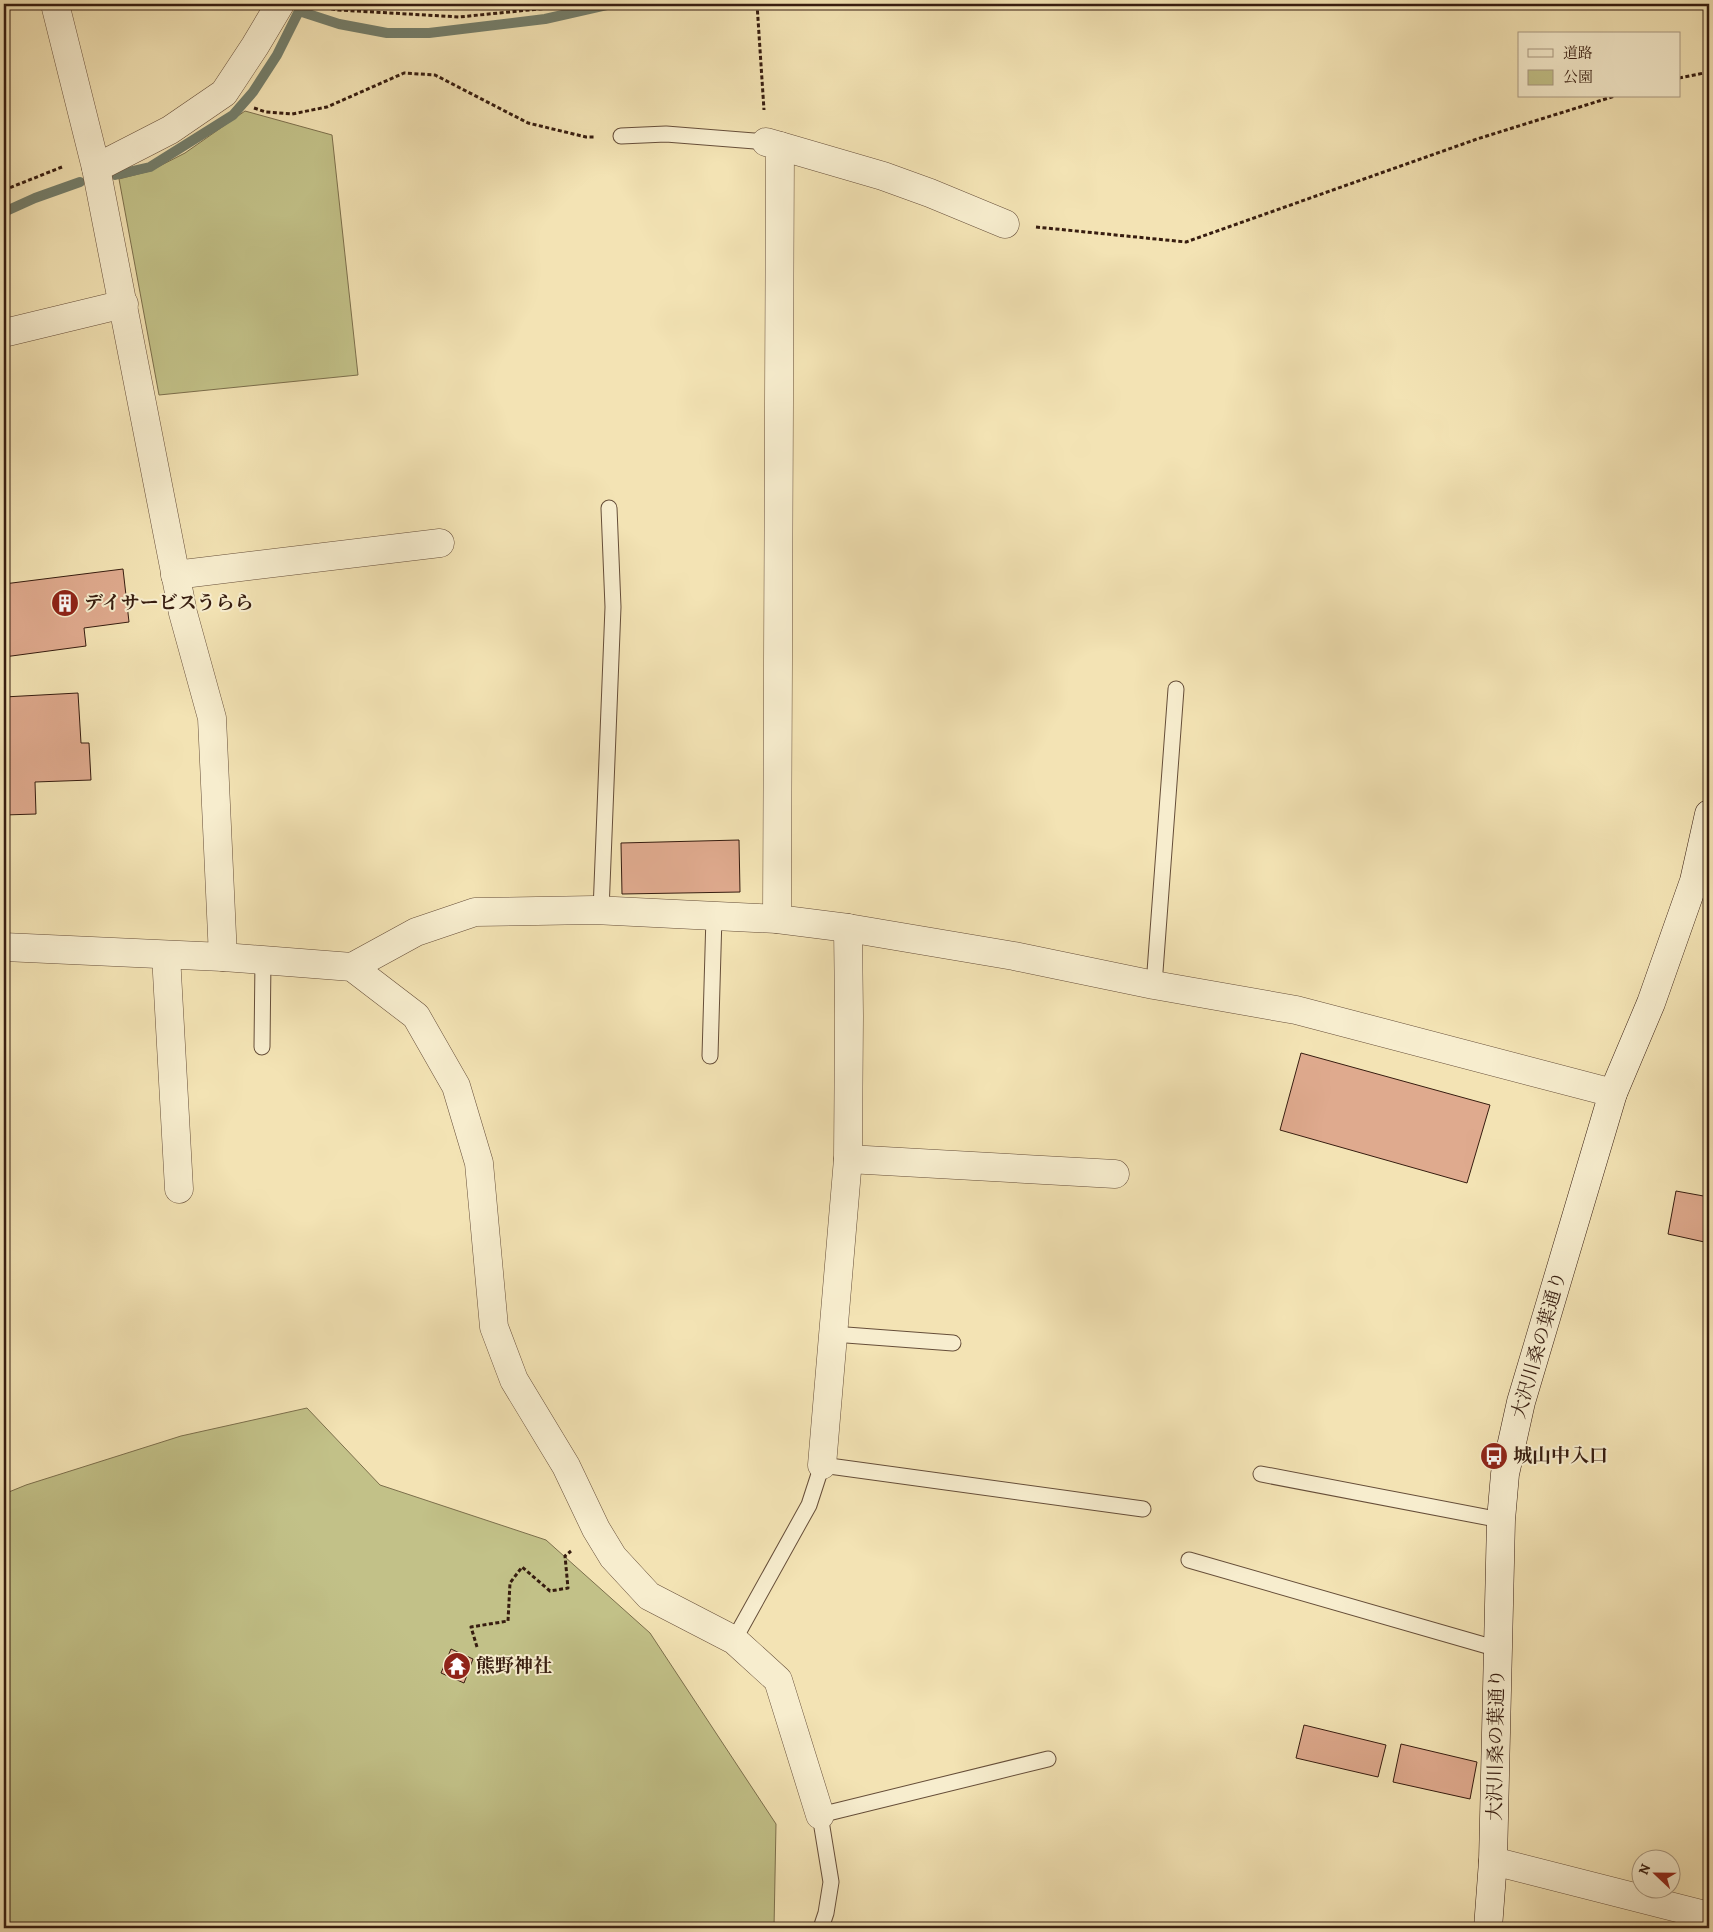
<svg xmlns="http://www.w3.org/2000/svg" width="1713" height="1932" viewBox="0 0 1713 1932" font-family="Alegreya,'Noto Serif JP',serif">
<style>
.green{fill:#c2c188;stroke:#7c6f4c}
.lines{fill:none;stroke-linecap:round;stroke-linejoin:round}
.stream{stroke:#747e6b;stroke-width:10}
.building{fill:#dfaa8e;stroke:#371d10}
.lane-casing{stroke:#664e39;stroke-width:17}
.street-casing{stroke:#664e39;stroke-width:29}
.secondary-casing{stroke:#371d10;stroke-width:29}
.path{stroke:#371d10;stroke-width:3;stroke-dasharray:4 2.5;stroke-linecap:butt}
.lane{stroke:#f7edce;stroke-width:15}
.street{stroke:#f7edce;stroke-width:28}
.secondary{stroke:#f7edce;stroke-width:28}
.labels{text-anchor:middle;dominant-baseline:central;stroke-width:4;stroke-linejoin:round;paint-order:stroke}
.poi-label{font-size:19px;font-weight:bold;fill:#371d10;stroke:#f7edce;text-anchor:start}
.street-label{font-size:19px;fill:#371d10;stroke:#f7edce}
</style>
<rect width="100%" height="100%" fill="#f3e3b4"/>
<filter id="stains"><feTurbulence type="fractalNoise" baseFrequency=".004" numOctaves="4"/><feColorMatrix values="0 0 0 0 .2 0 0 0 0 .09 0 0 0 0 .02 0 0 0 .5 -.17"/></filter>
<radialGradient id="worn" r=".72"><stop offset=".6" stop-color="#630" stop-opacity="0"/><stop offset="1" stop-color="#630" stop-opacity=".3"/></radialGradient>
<!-- green -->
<g class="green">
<path d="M 245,111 L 332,135 L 358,375 L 159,395 L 119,179 L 150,171 L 185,153 Z"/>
<path d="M 307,1408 L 380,1485 L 546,1540 L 650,1633 L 776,1824 L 774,1928 L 4,1928 L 4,1494 L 26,1485 L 181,1436 Z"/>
</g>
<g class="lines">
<!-- stream -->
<g class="stream">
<path d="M 115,175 L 150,167 L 233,115 L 253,92 L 277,55 L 299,11 L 339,24 L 387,33 L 429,33 L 545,19 L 611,4"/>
<path d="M 4,212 L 35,198 L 80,182"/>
</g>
</g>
<!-- building -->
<g class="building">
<path d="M 123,569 L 129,622 L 84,628 L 86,646 L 4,657 L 4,584 Z"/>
<path d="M 78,693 L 81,743 L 89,743 L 91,780 L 35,782 L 36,814 L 4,815 L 4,697 Z"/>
<path d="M 739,840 L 740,892 L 622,894 L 621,843 Z"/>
<path d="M 1301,1053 L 1490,1105 L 1467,1183 L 1280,1130 Z"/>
<path d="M 1676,1191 L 1709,1197 L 1709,1243 L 1668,1234 Z"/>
<path d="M 451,1649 L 473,1659 L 464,1683 L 441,1673 Z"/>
<path d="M 1304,1725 L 1386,1745 L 1378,1777 L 1296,1758 Z"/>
<path d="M 1401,1744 L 1477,1762 L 1470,1799 L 1393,1782 Z"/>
</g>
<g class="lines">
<!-- lane casing -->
<g class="lane-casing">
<g id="lane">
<path d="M 621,136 L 666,134 L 766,142"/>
<path d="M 601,911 L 613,607 L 609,508"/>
<path d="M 1154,985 L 1176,689"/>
<path d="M 262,1047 L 263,959"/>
<path d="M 710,1056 L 714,916"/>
<path d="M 833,1334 L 953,1343"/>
<path d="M 1261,1474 L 1501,1520"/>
<path d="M 1189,1560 L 1498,1649"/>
<path d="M 734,1640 L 809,1505 L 822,1465 L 1143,1509"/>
<path d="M 821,1928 L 826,1913 L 831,1882 L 820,1815 L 1048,1759"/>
</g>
</g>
<!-- street casing -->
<g class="street-casing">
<g id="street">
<path d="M 55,4 L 96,168 L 183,613 L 212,718 L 223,957"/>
<path d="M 766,142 L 780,146 L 777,919"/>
<path d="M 780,146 L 883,176 L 930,193 L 1005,224"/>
<path d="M 96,168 L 170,130 L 224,93 L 255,46 L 280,4"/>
<path d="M 4,333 L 124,304"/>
<path d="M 175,575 L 440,543"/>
<path d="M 4,947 L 223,957 L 352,967 L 416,1016 L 456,1086 L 479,1163 L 494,1327 L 514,1380 L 566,1466 L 596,1529 L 613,1557 L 649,1596 L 734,1640 L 778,1680 L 820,1815"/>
<path d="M 166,955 L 179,1189"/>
<path d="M 352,967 L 416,932 L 475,912 L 594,910 L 777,919 L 848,928 L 1014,956 L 1154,985 L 1296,1010 L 1613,1093"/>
<path d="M 848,1159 L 1115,1174"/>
<path d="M 822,1465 L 848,1159 L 849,1016 L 848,928"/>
<path d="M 1493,1861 L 1709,1916"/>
</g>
</g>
<!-- secondary casing -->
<g class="secondary-casing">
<path id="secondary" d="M 1488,1928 L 1493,1861 L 1501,1520 L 1505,1474 L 1521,1402 L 1613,1093 L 1651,1003 L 1694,881 L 1709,814"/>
</g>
<!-- path -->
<g class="path">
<path d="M 757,4 L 764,110"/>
<path d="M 312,5 L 338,10 L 459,17 L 559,7 L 570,4"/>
<path d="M 1679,78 L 1709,72"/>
<path d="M 254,108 L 266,112 L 292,114 L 327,107 L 404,73 L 435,75 L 528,123 L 586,137 L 595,137"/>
<path d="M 4,190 L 62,167"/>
<path d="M 1036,227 L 1186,242 L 1477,139 L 1615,96"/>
<path d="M 477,1647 L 471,1627 L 508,1621 L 510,1583 L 522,1567 L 550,1591 L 568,1588 L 565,1556 L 571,1551"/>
</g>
<!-- lane -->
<use href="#lane" class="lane"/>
<!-- street -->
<use href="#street" class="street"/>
<!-- secondary -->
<use href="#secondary" class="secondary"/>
</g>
<!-- icons -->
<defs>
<g id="building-disc" transform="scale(1.4375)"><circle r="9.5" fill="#8f2418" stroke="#f7edce"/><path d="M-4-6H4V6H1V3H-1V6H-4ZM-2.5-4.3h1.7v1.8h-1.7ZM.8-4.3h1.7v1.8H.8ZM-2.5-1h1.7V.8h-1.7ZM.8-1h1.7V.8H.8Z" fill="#fff"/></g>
<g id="bus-disc" transform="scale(1.4375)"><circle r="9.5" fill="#8f2418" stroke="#f7edce"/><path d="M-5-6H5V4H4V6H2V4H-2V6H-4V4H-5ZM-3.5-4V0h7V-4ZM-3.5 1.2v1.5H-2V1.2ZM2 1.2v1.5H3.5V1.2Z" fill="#fff"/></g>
<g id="temple-disc" transform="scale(1.4375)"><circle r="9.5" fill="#8f2418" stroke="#f7edce"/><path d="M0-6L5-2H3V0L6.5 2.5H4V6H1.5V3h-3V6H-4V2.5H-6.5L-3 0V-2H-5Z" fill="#fff"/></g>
</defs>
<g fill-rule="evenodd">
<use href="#building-disc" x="65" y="603"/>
<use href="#bus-disc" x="1494" y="1456"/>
<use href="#temple-disc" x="457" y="1666"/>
</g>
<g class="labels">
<!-- poi labels -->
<g class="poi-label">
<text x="84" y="603">デイサービスうらら</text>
<text x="1513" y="1456">城山中入口</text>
<text x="476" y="1666">熊野神社</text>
</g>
<!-- street labels -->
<g class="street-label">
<text transform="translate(1539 1345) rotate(-74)">大沢川桑の葉通り</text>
<text transform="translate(1496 1745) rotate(-89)">大沢川桑の葉通り</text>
</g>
</g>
<!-- margin -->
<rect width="1713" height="1932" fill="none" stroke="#f3e3b4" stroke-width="20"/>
<rect x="5" y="5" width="1703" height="1922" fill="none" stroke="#371d10" stroke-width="2.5"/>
<rect x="10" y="10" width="1693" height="1912" fill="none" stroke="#371d10"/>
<!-- legend -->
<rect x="1518" y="32" width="162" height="65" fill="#f7edce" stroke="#aa9a82"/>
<rect x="1528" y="49" width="25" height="8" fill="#f7edce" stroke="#aa9a82"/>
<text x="1563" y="58" font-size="15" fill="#371d10">道路</text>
<rect x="1528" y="70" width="25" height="15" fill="#c2c188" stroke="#aa9a82"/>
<text x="1563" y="82" font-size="15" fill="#371d10">公園</text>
<!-- north arrow -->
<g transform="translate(1656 1874) rotate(292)"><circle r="24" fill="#f7edce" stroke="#aa9a82"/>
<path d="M0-4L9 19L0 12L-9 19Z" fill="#8f2418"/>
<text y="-8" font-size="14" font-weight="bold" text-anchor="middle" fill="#371d10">N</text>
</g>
<rect width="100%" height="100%" filter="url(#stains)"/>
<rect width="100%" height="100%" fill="url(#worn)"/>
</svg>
